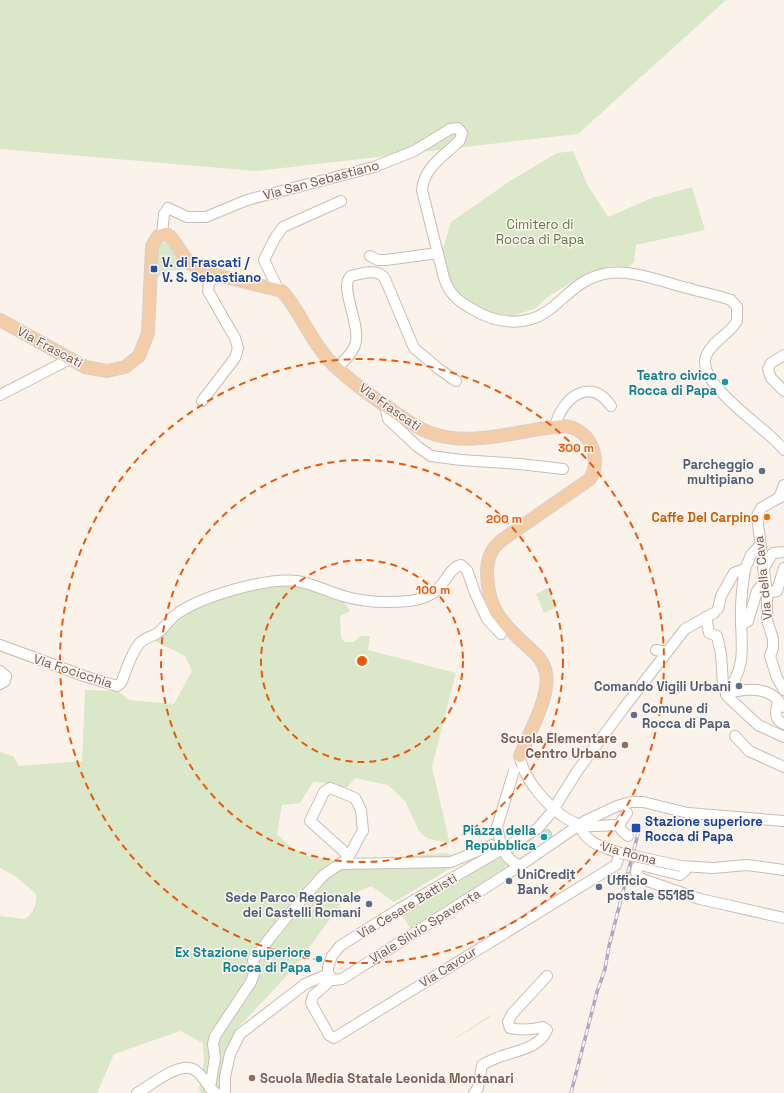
<svg xmlns="http://www.w3.org/2000/svg" width="784" height="1093" viewBox="0 0 784 1093" font-family="'Space Grotesk',sans-serif">
<style>
.green{fill:#dae8c9}
.water{fill:#bfe3e3;stroke:#a7d4d4}
.lines{fill:none;stroke-linecap:round;stroke-linejoin:round}
.minor-casing{stroke:#cebbb3;stroke-width:12}
.major-casing{stroke:#d8d0ce;stroke-width:14}
.minor{stroke:#fff;stroke-width:10}
.major{stroke:#f3cca8;stroke-width:12}
.rail-casing{stroke:#b3a8c4;stroke-width:3.5}
.rail{stroke:#fef6f0;stroke-width:2;stroke-dasharray:6;stroke-linecap:butt}
.minor-bridge-casing{stroke:#cebbb3;stroke-width:12;stroke-linecap:butt}
.minor-bridge{stroke:#fff;stroke-width:10}
.ring{fill:none;stroke:#e8590c;stroke-width:2;stroke-dasharray:7 5}
.transit-dot{fill:#1a4fb4;stroke:#fef6f0;stroke-width:1.5}
.culture-dot{fill:#0f9aa8;stroke:#fef6f0;stroke-width:1.5}
.service-dot{fill:#5c6f8a;stroke:#fef6f0;stroke-width:1.5}
.food-dot{fill:#e8710a;stroke:#fef6f0;stroke-width:1.5}
.education-dot{fill:#8d6e63;stroke:#fef6f0;stroke-width:1.5}
.labels{text-anchor:middle;dominant-baseline:central;stroke-width:3;stroke-linejoin:round;paint-order:stroke}
.street-label{font-size:13px;fill:#73574f;stroke:#fef6f0}
.park-label{font-size:13px;fill:#5e7848;stroke:#fef6f0}
.transit-label{font-size:13px;font-weight:bold;fill:#164399;stroke:#fef6f0;text-anchor:start}
.culture-label{font-size:13px;font-weight:bold;fill:#0d838f;stroke:#fef6f0;text-anchor:end}
.service-label{font-size:13px;font-weight:bold;fill:#4e5e75;stroke:#fef6f0;text-anchor:end}
.food-label{font-size:13px;font-weight:bold;fill:#c56008;stroke:#fef6f0;text-anchor:end}
.education-label{font-size:13px;font-weight:bold;fill:#785e54;stroke:#fef6f0;text-anchor:end}
.centre{fill:#e8590c;stroke:#fef6f0;stroke-width:2}
.ring-label{font-size:12px;text-anchor:middle;font-weight:bold;fill:#e8590c;stroke:#fef6f0;stroke-width:3;stroke-linejoin:round;paint-order:stroke}
</style>
<rect width="100%" height="100%" fill="#fbf2ea"/>
<!-- green -->
<g class="green">
<path d="M 0,0 L 726,0 L 578,134 L 257,171 L 0,149 Z"/>
<path d="M 573,151 L 587,184 L 608,217 L 652,198 L 692,187 L 705,230 L 636,245 L 634,262 L 628,267 L 608,266 L 574,281 L 546,298 L 535,309 L 504,318 L 490,313 L 456,294 L 441,255 L 451,222 L 510,181 L 557,153 Z"/>
<path d="M 160,242 L 169,243 L 179,261 L 188,269 L 168,271 L 155,279 L 157,250 Z"/>
<path d="M 295,583 L 343,600 L 350,611 L 340,616 L 341,638 L 345,642 L 354,642 L 360,636 L 370,636 L 368,650 L 456,673 L 432,767 L 450,844 L 426,838 L 419,831 L 405,801 L 388,785 L 355,778 L 347,788 L 314,781 L 300,803 L 282,805 L 277,834 L 287,844 L 304,855 L 347,862 L 444,853 L 468,858 L 394,902 L 371,886 L 346,897 L 295,967 L 235,1031 L 224,1055 L 218,1093 L 201,1093 L 199,1089 L 204,1060 L 203,1043 L 180,1031 L 114,1054 L 97,1093 L 0,1093 L 0,916 L 25,919 C 33,913 37,905 36,894 L 15,876 L 0,868 L 0,752 L 13,756 L 19,766 L 82,761 L 85,690 L 118,691 L 129,700 L 174,704 L 192,671 L 185,656 L 149,638 L 172,619 L 226,594 Z"/>
<path d="M 548,588 L 557,607 L 544,613 L 536,594 Z"/>
<path d="M 534,837 L 529,844 L 511,855 L 513,850 Z"/>
<path d="M 501,854 L 508,865 L 511,867 L 411,930 L 401,913 Z"/>
<path d="M 492,1014 L 489,1018 L 443,1046 Z"/>
</g>
<!-- water -->
<circle class="water" cx="547" cy="834" r="4.5"/>
<g class="lines">
<!-- minor casing -->
<g class="minor-casing">
<g id="minor">
<path d="M 162,234 L 164,214 L 168,208 L 187,217 L 206,217 L 247,200 L 374,167 L 414,151 L 450,129 L 458,128 L 462,133 L 460,140 C 446,155 424,166 422,190 L 444,278 C 449,294 459,302 474,310 C 495,323 524,327 546,312 C 569,296 578,278 609,273 C 634,270 663,282 687,288 C 701,292 717,295 731,300 L 737,307 L 737,321 C 730,334 712,341 706,356 C 695,385 769,429 784,450"/>
<path d="M 370,256 L 378,260 L 386,260 L 438,253"/>
<path d="M 278,289 L 264,260 L 275,238 L 283,227 L 341,201"/>
<path d="M 784,355 L 771,363 L 768,369 L 771,378 L 784,391"/>
<path d="M 337,367 C 344,361 352,354 355,345 C 362,326 338,286 351,276 C 362,273 379,268 385,279 L 414,348 L 439,369 L 456,381"/>
<path d="M 0,395 L 70,359"/>
<path d="M 202,401 L 235,358 L 238,348 L 235,338 L 208,291 L 209,283 L 217,275"/>
<path d="M 385,405 L 388,419 L 418,447 L 431,456 L 461,460 L 520,464 L 563,469"/>
<path d="M 555,427 C 561,399 590,375 611,406"/>
<path d="M 784,495 L 761,508 L 757,516 L 767,593 L 767,620 L 773,639 L 773,648 L 770,656 L 777,678 L 784,690"/>
<path d="M 779,498 L 784,485"/>
<path d="M 763,569 L 773,553 L 784,552"/>
<path d="M 767,593 L 777,591 L 784,568"/>
<path d="M 718,609 L 721,596 L 734,573 L 745,569 L 751,555 L 760,545"/>
<path d="M 706,617 L 709,633 L 717,636 L 721,654 L 723,684 L 727,696 L 758,725 L 784,737"/>
<path d="M 741,625 L 748,621 L 757,591 L 765,581"/>
<path d="M 0,645 L 84,676 L 117,686 L 121,683 C 127,670 130,655 139,644 C 144,637 153,637 159,632 C 166,626 170,618 178,613 C 203,596 267,577 297,581 C 313,584 327,591 343,596 C 363,602 388,603 409,601 C 419,600 429,597 437,590 C 445,583 451,566 461,565 L 467,570 L 475,593 L 487,619 L 501,634"/>
<path d="M 656,650 L 667,652"/>
<path d="M 0,671 L 6,676 L 5,681 L 0,684"/>
<path d="M 726,694 C 749,662 740,646 741,609 C 741,596 743,582 745,569"/>
<path d="M 726,694 C 737,690 758,687 770,694 C 776,696 779,703 784,707"/>
<path d="M 778,700 C 776,711 773,719 784,724"/>
<path d="M 735,736 L 749,751 L 784,767"/>
<path d="M 520,756 C 523,781 555,816 578,824 C 588,828 608,825 619,825 L 622,831 L 628,836"/>
<path d="M 619,825 L 627,813"/>
<path d="M 502,849 C 507,856 512,864 521,865 L 585,821 L 617,806 L 631,802 L 643,802 L 688,813 L 784,821"/>
<path d="M 340,864 L 451,862 L 492,845"/>
<path d="M 681,866 L 686,870 L 680,875 L 641,865 L 637,867 L 636,873 L 642,879 L 700,899 L 784,918"/>
<path d="M 681,866 L 713,868 L 747,865 L 784,870"/>
<path d="M 328,974 L 328,967 L 332,956 L 340,946 L 399,909 L 537,829 L 551,813 L 578,770 L 623,709 L 685,629 L 714,613"/>
<path d="M 328,974 L 334,980 L 342,979 L 521,865"/>
<path d="M 332,979 L 313,996 L 311,1003 L 329,1035 L 334,1038 L 616,865 L 620,853 C 602,847 587,844 579,825"/>
<path d="M 137,1093 C 150,1086 178,1062 193,1069 C 200,1072 206,1082 210,1088"/>
<path d="M 216,1093 L 210,1088 L 215,1058 L 213,1044 L 215,1036 L 251,982 L 255,971 L 253,960 C 274,932 297,904 321,878 C 329,869 341,866 348,857 C 354,849 357,839 363,831 L 361,810 L 355,798 L 330,788 L 324,792 L 310,821 L 349,856"/>
<path d="M 225,1093 L 225,1077 L 230,1054 L 240,1034 L 305,984 L 328,974"/>
<path d="M 474,1093 L 478,1088 L 482,1065 C 488,1062 495,1058 502,1056 C 519,1050 539,1048 547,1030 L 543,1027 C 531,1030 522,1031 510,1028 L 508,1022 L 512,1014 L 547,976"/>
</g>
</g>
<!-- major casing -->
<g class="major-casing">
<path id="major" d="M 0,320 L 85,367 L 107,371 L 125,367 L 139,356 L 148,333 L 152,246 L 158,236 L 166,234 L 171,237 L 189,263 L 200,269 L 217,275 L 282,291 C 300,311 309,338 328,359 C 341,374 367,393 384,405 C 398,414 412,426 428,432 C 471,449 520,429 563,426 C 589,427 603,458 590,479 L 502,540 C 490,549 487,560 487,575 C 488,609 503,624 527,646 C 536,654 544,661 546,673 C 551,695 528,735 520,756"/>
</g>
<!-- minor -->
<use href="#minor" class="minor"/>
<!-- major -->
<use href="#major" class="major"/>
<!-- rail casing -->
<g class="rail-casing">
<path id="rail" d="M 571,1093 L 597,992 L 605,969 L 609,946 L 640,826"/>
</g>
<!-- rail -->
<use href="#rail" class="rail"/>
<!-- minor-bridge casing -->
<g class="minor-bridge-casing">
<g id="minor-bridge">
<path d="M 502,849 L 497,827 L 514,771"/>
<path d="M 620,853 L 681,866"/>
</g>
</g>
<!-- minor-bridge -->
<use href="#minor-bridge" class="minor-bridge"/>
</g>
<!-- distance rings -->
<g class="ring">
<circle cx="362" cy="661" r="101"/>
<circle cx="362" cy="661" r="201"/>
<circle cx="362" cy="661" r="302"/>
</g>
<!-- markers -->
<g class="transit-dot">
<rect x="150" y="265" width="8" height="8" rx="2"/>
<rect x="631" y="823" width="10" height="10" rx="2"/>
</g>
<g class="culture-dot">
<circle cx="725" cy="382" r="4"/>
<circle cx="544" cy="837" r="4"/>
<circle cx="319" cy="959" r="4"/>
</g>
<g class="service-dot">
<circle cx="762" cy="471" r="4"/>
<circle cx="739" cy="686" r="4"/>
<circle cx="634" cy="715" r="4"/>
<circle cx="509" cy="881" r="4"/>
<circle cx="599" cy="887" r="4"/>
<circle cx="369" cy="904" r="4"/>
</g>
<circle class="food-dot" cx="767" cy="517" r="4"/>
<g class="education-dot">
<circle cx="625" cy="745" r="4"/>
<circle cx="252" cy="1078" r="4"/>
</g>
<g class="labels">
<!-- street labels -->
<g class="street-label">
<text transform="translate(321 180) rotate(-15)">Via San Sebastiano</text>
<text transform="translate(50 347) rotate(28)">Via Frascati</text>
<text transform="translate(390 407) rotate(35)">Via Frascati</text>
<text transform="translate(763 578) rotate(-96)">Via della Cava</text>
<text transform="translate(73 671) rotate(18)">Via Focicchia</text>
<text transform="translate(629 853) rotate(15)">Via Roma</text>
<text transform="translate(407 906) rotate(-31)">Via Cesare Battisti</text>
<text transform="translate(425 926) rotate(-32)">Viale Silvio Spaventa</text>
<text transform="translate(448 967) rotate(-32)">Via Cavour</text>
</g>
<!-- park labels -->
<g class="park-label">
<text x="540" y="224">Cimitero di<tspan x="540" dy="15">Rocca di Papa</tspan></text>
</g>
<!-- transit labels -->
<g class="transit-label">
<text x="162" y="262">V. di Frascati /<tspan x="162" dy="15">V. S. Sebastiano</tspan></text>
<text x="645" y="821">Stazione superiore<tspan x="645" dy="15">Rocca di Papa</tspan></text>
</g>
<!-- culture labels -->
<g class="culture-label">
<text x="717" y="375">Teatro civico<tspan x="717" dy="15">Rocca di Papa</tspan></text>
<text x="536" y="830">Piazza della<tspan x="536" dy="15">Repubblica</tspan></text>
<text x="311" y="952">Ex Stazione superiore<tspan x="311" dy="15">Rocca di Papa</tspan></text>
</g>
<!-- service labels -->
<g class="service-label">
<text x="754" y="464">Parcheggio<tspan x="754" dy="15">multipiano</tspan></text>
<text x="731" y="686">Comando Vigili Urbani</text>
<text x="642" y="708" text-anchor="start">Comune di<tspan x="642" dy="15">Rocca di Papa</tspan></text>
<text x="517" y="874" text-anchor="start">UniCredit<tspan x="517" dy="15">Bank</tspan></text>
<text x="607" y="880" text-anchor="start">Ufficio<tspan x="607" dy="15">postale 55185</tspan></text>
<text x="361" y="897">Sede Parco Regionale<tspan x="361" dy="15">dei Castelli Romani</tspan></text>
</g>
<!-- food labels -->
<g class="food-label">
<text x="759" y="517">Caffe Del Carpino</text>
</g>
<!-- education labels -->
<g class="education-label">
<text x="617" y="738">Scuola Elementare<tspan x="617" dy="15">Centro Urbano</tspan></text>
<text x="260" y="1078" text-anchor="start">Scuola Media Statale Leonida Montanari</text>
</g>
</g>
<circle cx="362" cy="661" r="6" class="centre"/>
<g class="ring-label">
<text x="576" y="452">300 m</text>
<text x="504" y="523">200 m</text>
<text x="433" y="594">100 m</text>
</g>
</svg>
